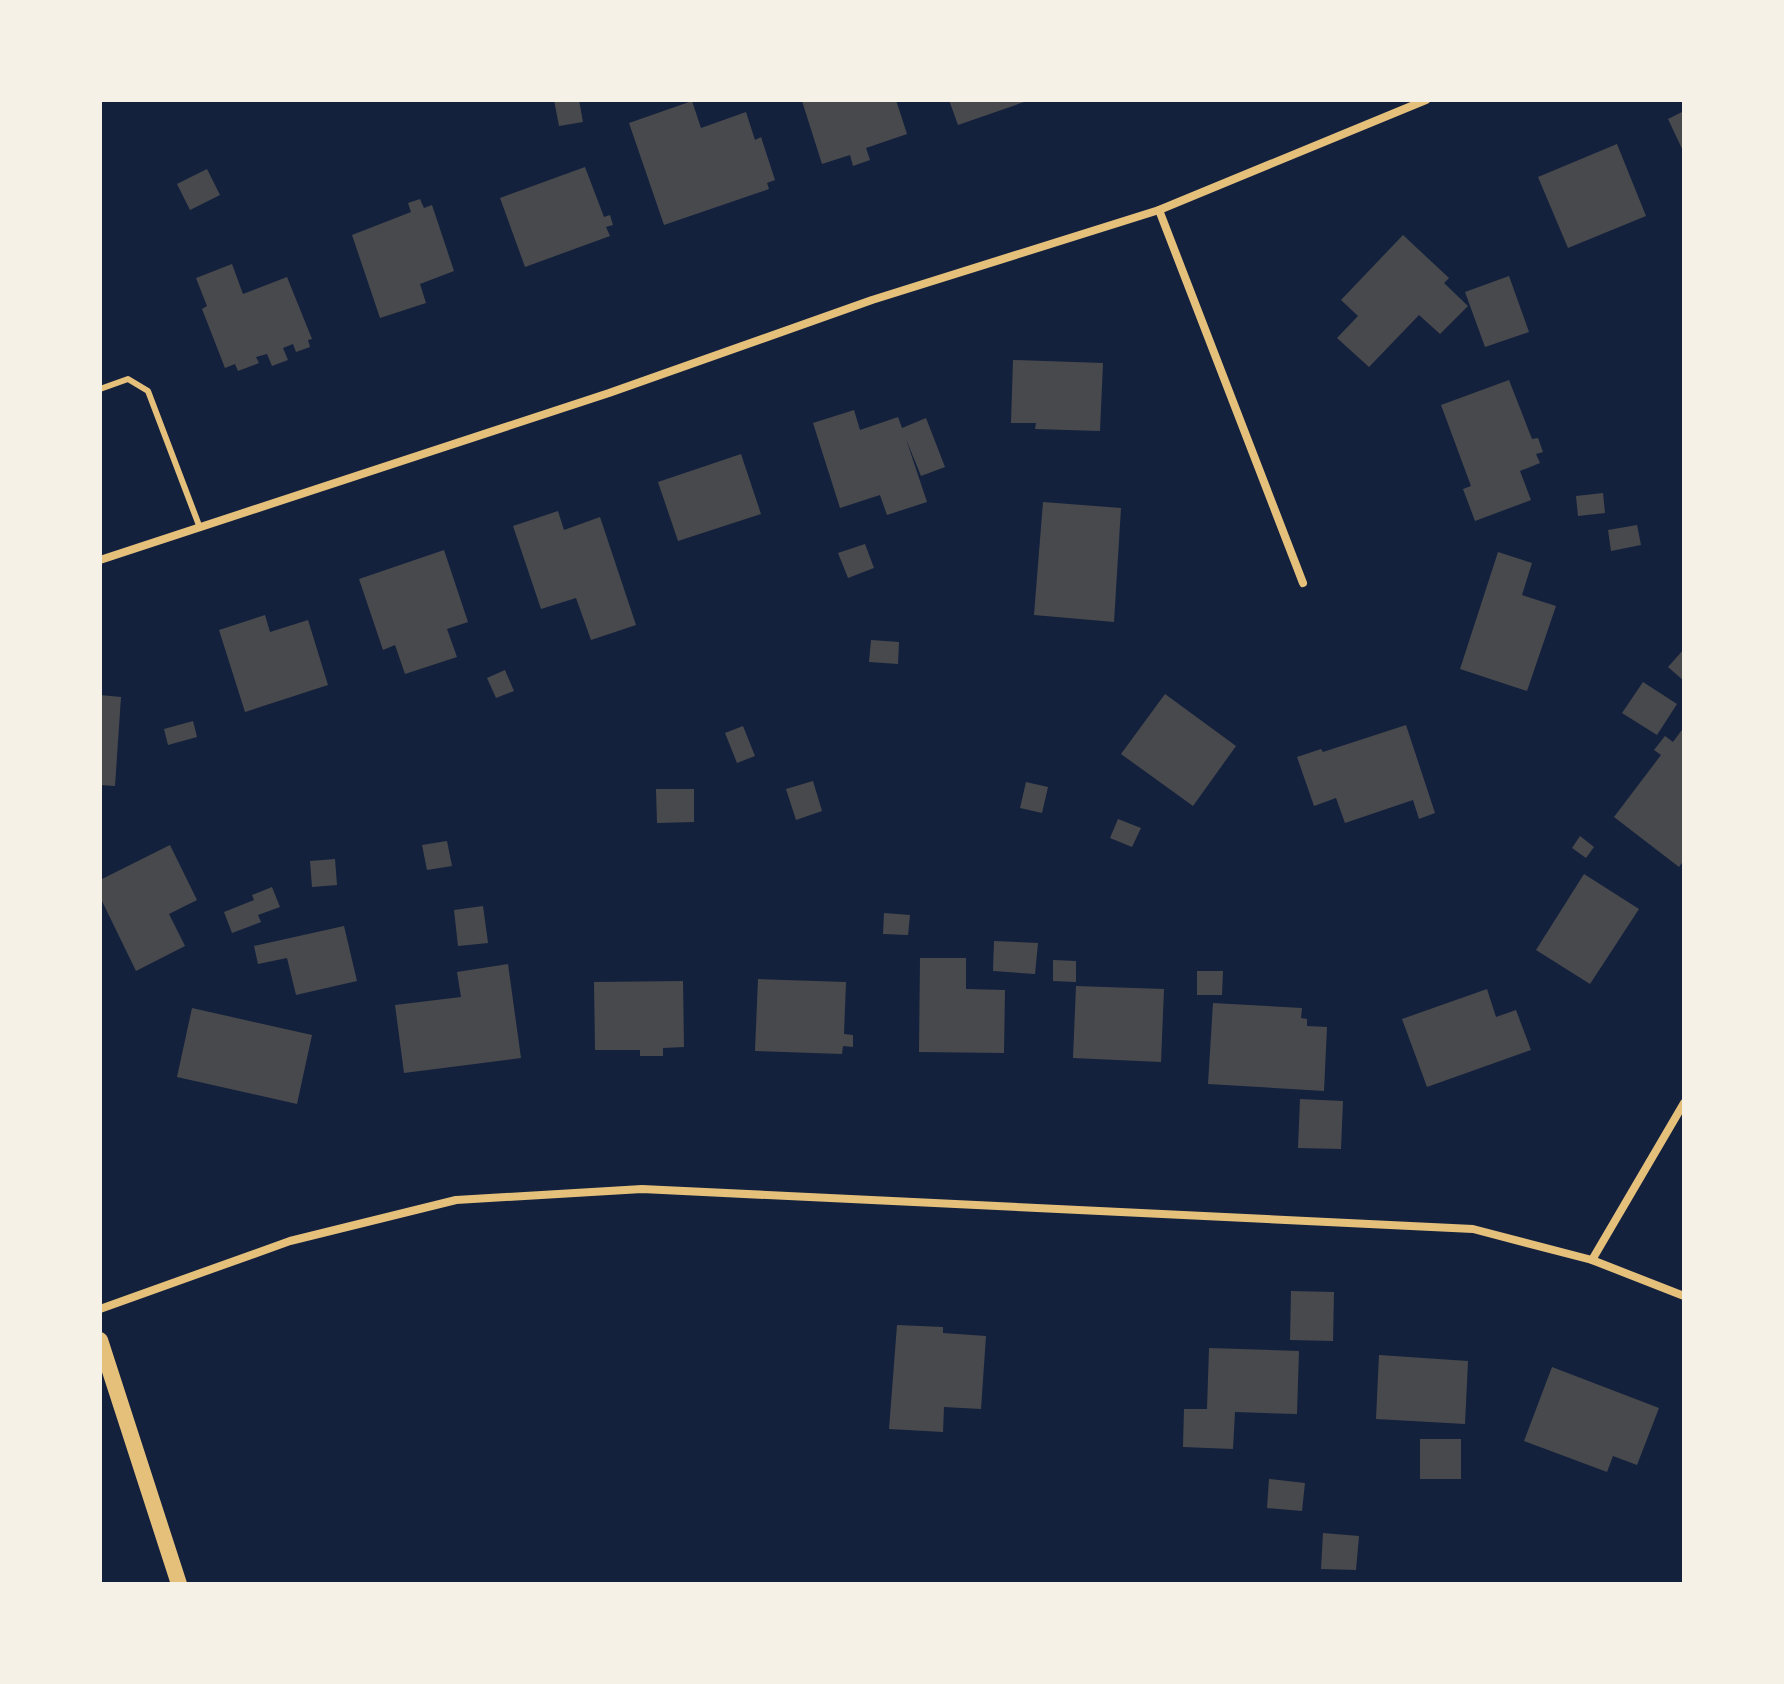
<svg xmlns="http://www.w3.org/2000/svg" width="1784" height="1684" viewBox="0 0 1784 1684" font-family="'Golos Text',sans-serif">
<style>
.building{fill:#48494c}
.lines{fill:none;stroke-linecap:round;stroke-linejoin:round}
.service{stroke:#e5c07b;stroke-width:6}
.minor{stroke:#e5c07b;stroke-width:8}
.secondary{stroke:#e5c07b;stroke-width:16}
</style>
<rect width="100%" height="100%" fill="#14213d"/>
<!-- building -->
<g class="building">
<path d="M 554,100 L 579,100 L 583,122 L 559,126 Z"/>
<path d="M 896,100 L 907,134 L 866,148 L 870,160 L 853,166 L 850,155 L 822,164 L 802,101 Z"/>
<path d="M 949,100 L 1030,100 L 958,125 Z"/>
<path d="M 692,101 L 701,128 L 746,112 L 755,140 L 761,137 L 775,180 L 767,183 L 769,189 L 664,225 L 629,123 Z"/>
<path d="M 1684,111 L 1684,153 L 1668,119 Z"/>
<path d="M 1617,144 L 1646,216 L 1568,248 L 1538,177 Z"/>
<path d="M 585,167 L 604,217 L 610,215 L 613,225 L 606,227 L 610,236 L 525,267 L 500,198 Z"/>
<path d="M 207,169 L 220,195 L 190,210 L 177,184 Z"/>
<path d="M 420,199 L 424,208 L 432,205 L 454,271 L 420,284 L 426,303 L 380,318 L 352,235 L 411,212 L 408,203 Z"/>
<path d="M 1403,235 L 1449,278 L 1444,283 L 1468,306 L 1440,334 L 1419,315 L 1369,367 L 1337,338 L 1358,316 L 1341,300 Z"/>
<path d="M 232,264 L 243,294 L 287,277 L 312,339 L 308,340 L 310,347 L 296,352 L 293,344 L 283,348 L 288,360 L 272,366 L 267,354 L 256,357 L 259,363 L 238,371 L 235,364 L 225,368 L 202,309 L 207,306 L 196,278 Z"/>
<path d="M 1509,276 L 1529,332 L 1485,347 L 1465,292 Z"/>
<path d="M 1013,360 L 1103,363 L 1100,431 L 1035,429 L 1036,423 L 1011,423 Z"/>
<path d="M 1509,380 L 1532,439 L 1538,438 L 1543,452 L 1536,454 L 1540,463 L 1520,471 L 1531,500 L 1475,521 L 1463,489 L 1471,486 L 1441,405 Z"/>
<path d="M 854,410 L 860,430 L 898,417 L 902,428 L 926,418 L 945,467 L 921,476 L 906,439 L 927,502 L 887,515 L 880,495 L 840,508 L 813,423 Z"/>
<path d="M 741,454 L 761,514 L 678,541 L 658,482 Z"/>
<path d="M 1603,493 L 1605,513 L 1578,516 L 1576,496 Z"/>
<path d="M 1043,502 L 1121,508 L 1114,622 L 1034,615 Z"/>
<path d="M 558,511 L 564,530 L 600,517 L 636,625 L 591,640 L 576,598 L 541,609 L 513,526 Z"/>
<path d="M 1637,525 L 1641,545 L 1611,551 L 1608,530 Z"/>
<path d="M 865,544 L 874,568 L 848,578 L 838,553 Z"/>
<path d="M 444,550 L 468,622 L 447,629 L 457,657 L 405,674 L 395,645 L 383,650 L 359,579 Z"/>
<path d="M 1498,552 L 1532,563 L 1522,595 L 1556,606 L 1527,691 L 1460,669 Z"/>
<path d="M 265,615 L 270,632 L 308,620 L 328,685 L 245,712 L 219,630 Z"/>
<path d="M 871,640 L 899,642 L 898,664 L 869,662 Z"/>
<path d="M 1684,649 L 1684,681 L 1668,667 Z"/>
<path d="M 505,670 L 514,691 L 496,698 L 487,678 Z"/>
<path d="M 1643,682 L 1677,704 L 1657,735 L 1622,713 Z"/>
<path d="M 1165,694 L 1236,746 L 1193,806 L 1121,754 Z"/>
<path d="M 100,695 L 121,697 L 115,786 L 100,785 Z"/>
<path d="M 193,721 L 197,737 L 168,745 L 164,729 Z"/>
<path d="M 1406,725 L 1435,813 L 1419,819 L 1413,800 L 1345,823 L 1336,798 L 1314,806 L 1297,757 L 1321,749 L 1323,752 Z"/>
<path d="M 743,726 L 755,756 L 737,763 L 725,733 Z"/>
<path d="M 1684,727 L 1684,860 L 1679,867 L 1614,817 L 1661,755 L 1654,750 L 1665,736 L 1673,742 Z"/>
<path d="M 813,781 L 822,811 L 796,820 L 786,789 Z"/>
<path d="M 1026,782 L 1048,787 L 1042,813 L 1020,808 Z"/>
<path d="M 656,789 L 694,789 L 694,822 L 657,823 Z"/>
<path d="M 1118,819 L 1141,828 L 1132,847 L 1110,838 Z"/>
<path d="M 1580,836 L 1594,847 L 1586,858 L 1572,848 Z"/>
<path d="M 447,841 L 452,866 L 427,870 L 422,845 Z"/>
<path d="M 170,845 L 197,900 L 169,914 L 185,946 L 136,971 L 100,897 L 100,880 Z"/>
<path d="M 335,859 L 337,885 L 312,887 L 310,861 Z"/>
<path d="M 1584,874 L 1639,909 L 1590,984 L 1536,950 Z"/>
<path d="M 272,887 L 280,907 L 258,915 L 261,922 L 232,933 L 224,912 L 254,900 L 252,895 Z"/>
<path d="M 483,906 L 488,943 L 458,946 L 454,910 Z"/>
<path d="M 884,913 L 910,915 L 908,935 L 883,934 Z"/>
<path d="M 344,926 L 357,981 L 296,995 L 287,958 L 258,964 L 254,946 Z"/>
<path d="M 994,941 L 1038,943 L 1035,974 L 993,971 Z"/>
<path d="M 920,958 L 966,958 L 966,989 L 1005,990 L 1004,1053 L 919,1052 Z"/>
<path d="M 1053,960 L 1076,961 L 1076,982 L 1053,981 Z"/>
<path d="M 508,964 L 521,1058 L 404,1073 L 395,1005 L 461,997 L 457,972 Z"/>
<path d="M 1197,971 L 1223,971 L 1222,995 L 1197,995 Z"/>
<path d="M 758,979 L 846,982 L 844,1034 L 853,1035 L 853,1047 L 843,1046 L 842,1054 L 755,1051 Z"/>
<path d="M 683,981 L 684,1047 L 663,1048 L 663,1056 L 640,1056 L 640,1050 L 595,1050 L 594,982 Z"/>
<path d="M 1076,986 L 1164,989 L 1161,1062 L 1073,1058 Z"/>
<path d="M 1487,989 L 1496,1017 L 1516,1010 L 1531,1050 L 1427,1087 L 1402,1019 Z"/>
<path d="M 1213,1003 L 1302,1008 L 1301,1018 L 1307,1019 L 1307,1026 L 1327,1027 L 1324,1091 L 1208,1084 Z"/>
<path d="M 192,1008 L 312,1035 L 297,1104 L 177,1077 Z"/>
<path d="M 1300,1099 L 1343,1101 L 1341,1149 L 1298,1148 Z"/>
<path d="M 1291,1291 L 1334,1292 L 1333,1341 L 1290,1340 Z"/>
<path d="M 897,1325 L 943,1327 L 943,1333 L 986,1336 L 981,1409 L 944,1407 L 943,1432 L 889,1429 Z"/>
<path d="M 1209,1348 L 1299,1351 L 1297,1414 L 1235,1412 L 1233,1449 L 1183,1447 L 1184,1409 L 1207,1409 Z"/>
<path d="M 1379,1355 L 1468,1361 L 1465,1424 L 1376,1419 Z"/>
<path d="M 1552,1367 L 1659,1408 L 1637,1465 L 1613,1456 L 1607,1472 L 1524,1441 Z"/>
<rect x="1420" y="1439" width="41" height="40"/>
<path d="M 1269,1479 L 1305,1483 L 1302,1511 L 1267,1508 Z"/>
<path d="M 1323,1533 L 1359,1536 L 1356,1570 L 1321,1569 Z"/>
</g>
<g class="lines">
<!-- service -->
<path class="service" d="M 100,389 L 128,379 L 148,391 L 200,528"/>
<!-- minor -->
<g class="minor">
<path d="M 1159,210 L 1303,583"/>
<path d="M 100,560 L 609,393 L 872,300 L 1159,210 L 1426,100"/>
<path d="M 1592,1260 L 1684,1103"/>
<path d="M 100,1309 L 290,1241 L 456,1200 L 642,1189 L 1473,1229 L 1592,1260 L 1684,1296"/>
</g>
<!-- secondary -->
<path class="secondary" d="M 100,1340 L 179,1584"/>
</g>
<!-- border -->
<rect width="1784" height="1684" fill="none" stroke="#f6f1e7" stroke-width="204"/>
</svg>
